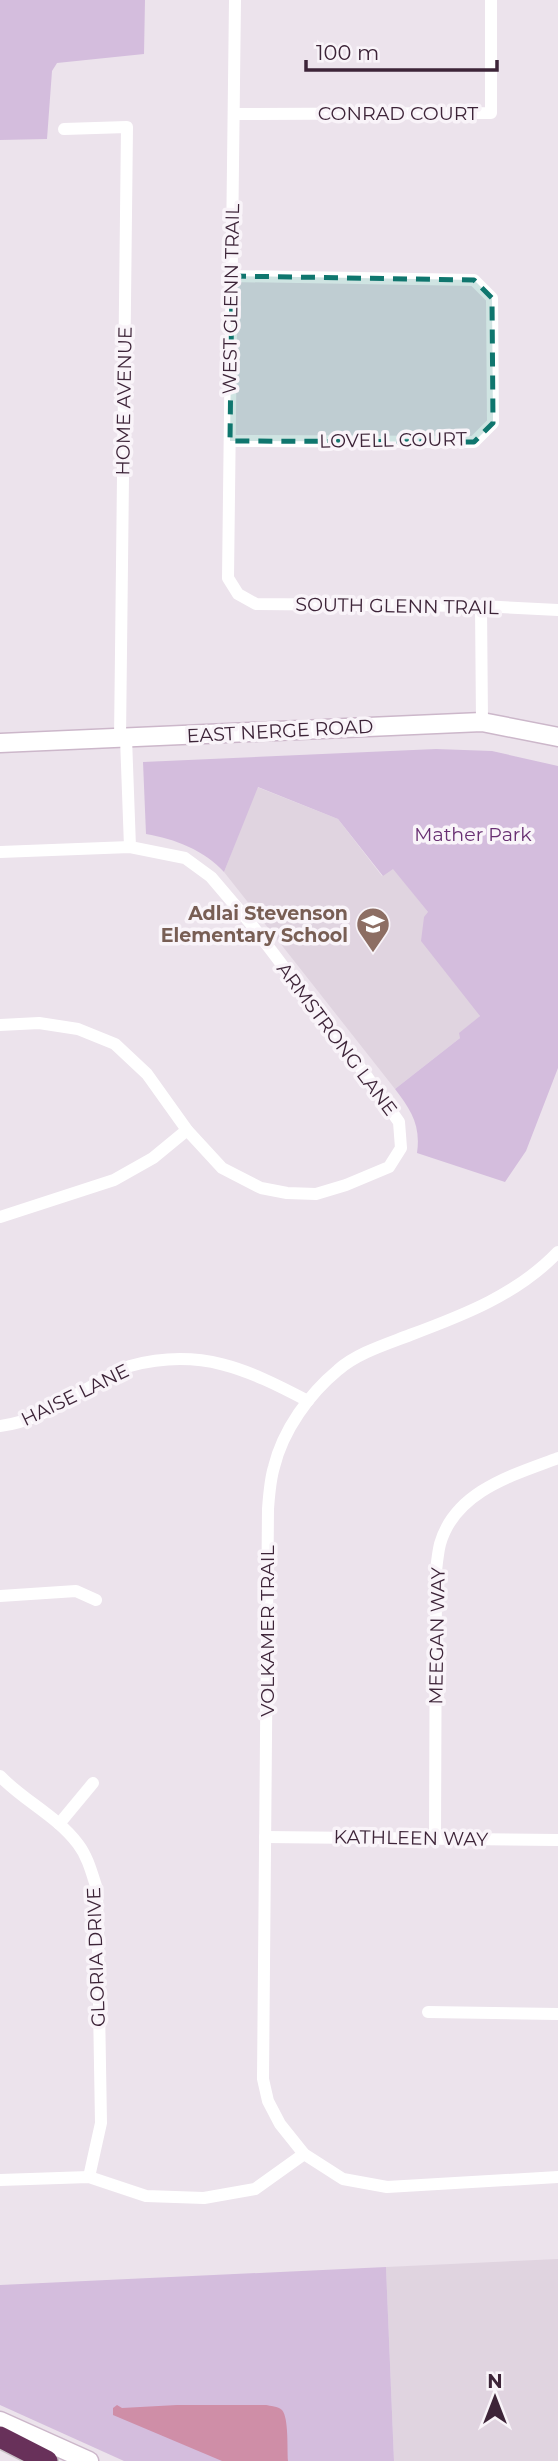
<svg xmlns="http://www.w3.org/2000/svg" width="558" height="2461" viewBox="0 0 558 2461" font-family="Montserrat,sans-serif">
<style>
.built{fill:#e0d4e0}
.green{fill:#d4bddd}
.water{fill:#cf8ea7}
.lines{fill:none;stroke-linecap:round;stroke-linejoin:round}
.secondary-casing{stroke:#ccb7ca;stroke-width:21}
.highway-casing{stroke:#c9c2c7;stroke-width:24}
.street{stroke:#fff;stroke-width:12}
.secondary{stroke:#fff;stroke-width:18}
.highway{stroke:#68315a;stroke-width:21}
.marked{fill:#0f766e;fill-opacity:0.2;stroke:#0f766e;stroke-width:5;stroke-dasharray:14 9;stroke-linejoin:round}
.labels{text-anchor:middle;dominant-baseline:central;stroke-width:7;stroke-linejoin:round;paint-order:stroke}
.street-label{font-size:19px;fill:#3d2438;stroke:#f9f4f9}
.park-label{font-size:19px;fill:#682f72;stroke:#f9f4f9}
.education-label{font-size:19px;font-weight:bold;fill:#785e54;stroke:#f9f4f9;text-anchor:end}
</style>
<rect width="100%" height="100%" fill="#ece3ec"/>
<!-- built -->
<g class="built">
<path d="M 257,787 L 338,819 L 382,876 L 393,868 L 428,912 L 480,1016 L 460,1033 L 460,1038 L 395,1089 L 224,872 Z"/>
<path d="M 558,2259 L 558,2461 L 394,2461 L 386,2267 Z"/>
</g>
<!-- green -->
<g class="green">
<path d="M 0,0 L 145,0 L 144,54 L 57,63 L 52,71 L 47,139 L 0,140 Z"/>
<path d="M 436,749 L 492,751 L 558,766 L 558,1068 L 526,1151 L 505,1182 L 417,1153 C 421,1125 411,1110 395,1089 L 460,1038 L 459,1033 L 480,1016 L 421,941 L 424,917 L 428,912 L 393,869 L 383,876 L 338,819 L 258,787 L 224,872 C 204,850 175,839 146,834 L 143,762 Z"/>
<path d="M 386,2267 L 394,2461 L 124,2461 L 0,2405 L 0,2285 Z"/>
</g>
<!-- water -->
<path class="water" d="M 117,2405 L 122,2408 L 177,2405 L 266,2405 C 270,2406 278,2406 282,2410 C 289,2418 287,2450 288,2461 L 222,2461 L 113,2415 L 113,2408 Z"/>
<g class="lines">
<!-- secondary casing -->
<g class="secondary-casing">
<g id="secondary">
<path d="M 0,743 L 482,722 L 558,737"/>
<path d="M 0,2421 L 89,2461"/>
</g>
</g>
<!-- highway casing -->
<g class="highway-casing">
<path id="highway" d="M 0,2437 L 47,2461"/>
</g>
<!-- street -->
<g class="street">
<path d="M 235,0 L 228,578 L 238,594 L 256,604 L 481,606 L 558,610"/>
<path d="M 234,114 L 491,113 L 491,0"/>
<path d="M 64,129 L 127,127 L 120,739"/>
<path d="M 230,441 L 474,442 L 493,423 L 492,298 L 474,280 L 232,276"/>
<path d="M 481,606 L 482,722"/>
<path d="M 126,738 L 130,847"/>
<path d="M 0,852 L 130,847 L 185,858 L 211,877 L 251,924 L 368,1078 L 399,1122 L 401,1148 L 389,1167 L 346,1185 L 316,1194 L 287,1193 L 261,1188 L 222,1168 L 187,1130 L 147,1074 L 115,1044 L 78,1029 L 39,1023 L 0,1025"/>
<path d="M 0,1217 L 114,1180 L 153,1158 L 187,1130"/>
<path d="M 558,1252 C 518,1294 464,1315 410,1335 C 387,1344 357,1353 338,1370 C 309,1394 283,1430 274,1467 C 270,1480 269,1496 268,1509 L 263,2079 L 268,2101 L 280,2124 L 304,2154 L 343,2179 L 387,2187 L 558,2177"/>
<path d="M 0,1426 C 30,1423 57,1406 83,1391 C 98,1383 114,1371 130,1366 C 200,1347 247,1369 308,1401"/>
<path d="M 0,1596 L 76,1591 L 96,1600"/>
<path d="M 0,1776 C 24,1801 57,1816 78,1844 C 88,1857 92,1874 97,1889 L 101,2123 L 89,2177"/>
<path d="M 59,1824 L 93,1783"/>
<path d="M 265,1837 L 558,1840"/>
<path d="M 435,1839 L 436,1571 C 437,1562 438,1552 440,1544 C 455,1491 513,1475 558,1458"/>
<path d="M 428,2012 L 558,2014"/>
<path d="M 0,2180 L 89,2177 L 146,2196 L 204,2198 L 255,2189 L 304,2154"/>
</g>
<!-- secondary -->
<use href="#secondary" class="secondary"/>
<!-- highway -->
<use href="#highway" class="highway"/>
</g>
<!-- marked area -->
<path class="marked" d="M 232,276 L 474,280 L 492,298 L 493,423 L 474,442 L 230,441 Z"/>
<!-- icons -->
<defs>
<g id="school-pin" transform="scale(1.75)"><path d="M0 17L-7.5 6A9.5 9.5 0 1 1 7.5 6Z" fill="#8d6e63" stroke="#f9f4f9"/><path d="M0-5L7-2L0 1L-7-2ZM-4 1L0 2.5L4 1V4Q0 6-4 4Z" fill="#fff"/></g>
</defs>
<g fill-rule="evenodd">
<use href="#school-pin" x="373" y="924"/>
</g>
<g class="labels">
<!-- street labels -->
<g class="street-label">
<text x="398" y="113">CONRAD COURT</text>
<text transform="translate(231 299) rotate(-89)">WEST GLENN TRAIL</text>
<text transform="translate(124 401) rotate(-89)">HOME AVENUE</text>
<text transform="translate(393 440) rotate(-1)">LOVELL COURT</text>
<text transform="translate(397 606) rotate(1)">SOUTH GLENN TRAIL</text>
<text transform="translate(280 731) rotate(-3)">EAST NERGE ROAD</text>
<text transform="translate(337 1039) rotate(53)">ARMSTRONG LANE</text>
<text transform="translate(75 1395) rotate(-26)">HAISE LANE</text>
<text transform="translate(267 1631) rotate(-90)">VOLKAMER TRAIL</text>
<text transform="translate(437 1636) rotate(-89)">MEEGAN WAY</text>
<text transform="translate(411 1838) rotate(1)">KATHLEEN WAY</text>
<text transform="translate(96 1957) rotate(-92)">GLORIA DRIVE</text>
</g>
<!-- park labels -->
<g class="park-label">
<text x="473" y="834">Mather Park</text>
</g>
<!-- education labels -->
<g class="education-label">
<text x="348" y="913">Adlai Stevenson<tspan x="348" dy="22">Elementary School</tspan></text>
</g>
</g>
<!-- north arrow -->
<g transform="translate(495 2398)" stroke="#f9f4f9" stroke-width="5" paint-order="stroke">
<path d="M0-5L12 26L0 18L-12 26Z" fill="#3d2438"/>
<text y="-10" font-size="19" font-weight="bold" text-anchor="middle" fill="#3d2438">N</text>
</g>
<!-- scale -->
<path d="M306 60v10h191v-10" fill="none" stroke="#3d2438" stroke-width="3.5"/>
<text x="316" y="60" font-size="21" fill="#3d2438" stroke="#f9f4f9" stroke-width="5" paint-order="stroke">100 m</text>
</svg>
